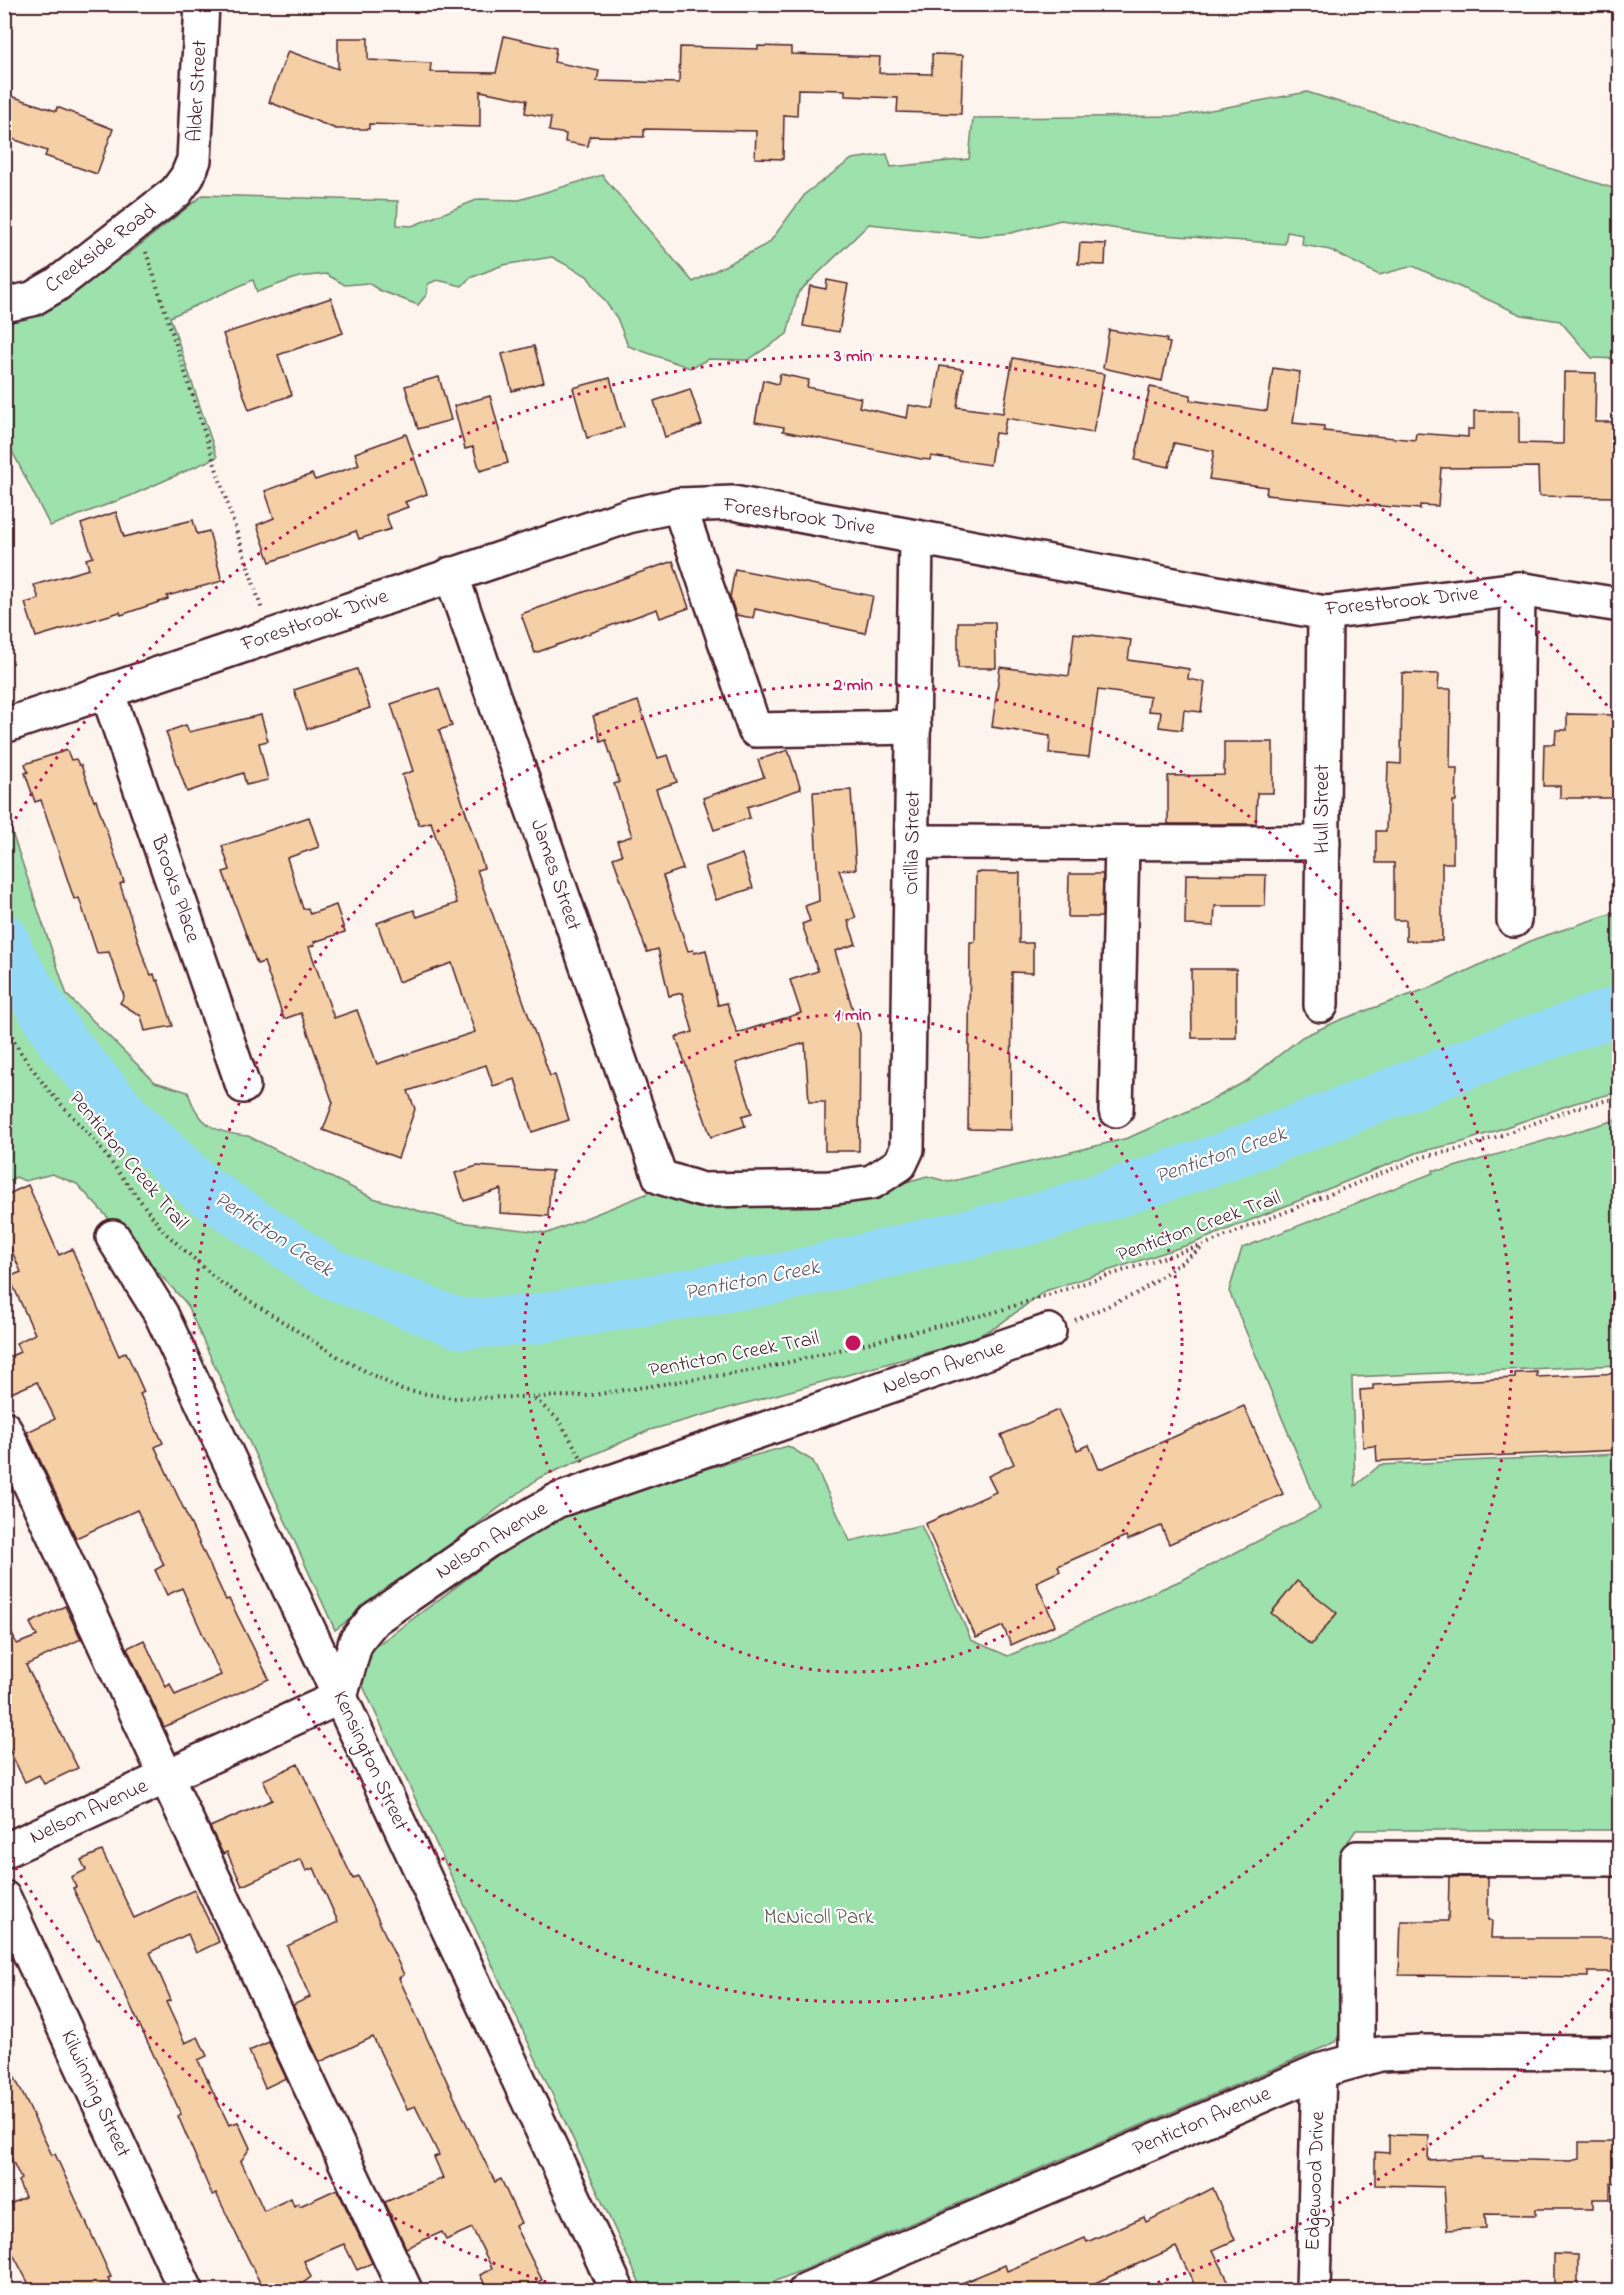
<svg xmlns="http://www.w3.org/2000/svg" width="1624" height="2295" viewBox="0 0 1624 2295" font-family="'Indie Flower',sans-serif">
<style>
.green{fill:#9de1ad;stroke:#74806c;stroke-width:1.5}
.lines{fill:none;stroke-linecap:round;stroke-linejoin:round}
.river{stroke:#94daf6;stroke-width:50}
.building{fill:#f5cfa5;stroke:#4a1f2b;stroke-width:1.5}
.minor-casing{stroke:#4a1f2b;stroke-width:38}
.path{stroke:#4a1f2b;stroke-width:4;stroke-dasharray:1.5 4.5;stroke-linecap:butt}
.minor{stroke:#fff;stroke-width:33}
.ring{fill:none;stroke:#c2185b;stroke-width:3;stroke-dasharray:3 6}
.labels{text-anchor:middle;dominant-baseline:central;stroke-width:4.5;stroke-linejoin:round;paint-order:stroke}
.street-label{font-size:21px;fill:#4a1f2b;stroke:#fff}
.park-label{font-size:21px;fill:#635952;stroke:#fff}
.water-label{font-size:22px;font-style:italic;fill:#605768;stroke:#fff}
.centre{fill:#c2185b;stroke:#fff;stroke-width:3}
.ring-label{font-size:18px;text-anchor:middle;font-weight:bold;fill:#c2185b;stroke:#fff;stroke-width:4.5;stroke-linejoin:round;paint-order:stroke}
</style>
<rect width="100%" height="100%" fill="#fdf5ed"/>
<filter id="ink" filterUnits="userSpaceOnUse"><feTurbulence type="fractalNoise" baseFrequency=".0167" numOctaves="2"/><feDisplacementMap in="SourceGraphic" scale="12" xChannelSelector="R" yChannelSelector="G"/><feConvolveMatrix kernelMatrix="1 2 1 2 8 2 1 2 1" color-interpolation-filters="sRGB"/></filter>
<g filter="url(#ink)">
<!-- green -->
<g class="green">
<path d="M 1307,92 L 1619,190 L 1619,359 L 1592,358 L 1560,321 L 1522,315 L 1413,266 L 1379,275 L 1330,250 L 1302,245 L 1303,235 L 1287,232 L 1285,244 L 1150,234 L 1061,220 L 1011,233 L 979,236 L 869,224 L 798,293 L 787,334 L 748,360 L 709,359 L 690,368 L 628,346 L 617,318 L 587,276 L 552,257 L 503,265 L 470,278 L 462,286 L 437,280 L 428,284 L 427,294 L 418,305 L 379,290 L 368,283 L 345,285 L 326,274 L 299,277 L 257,292 L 253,280 L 170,317 L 217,457 L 130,496 L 50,526 L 5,437 L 5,320 L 122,252 L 126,256 L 203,195 L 398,201 L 397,225 L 412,226 L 479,199 L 519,200 L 602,175 L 693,282 L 769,243 L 806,193 L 852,159 L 887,154 L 891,167 L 969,159 L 973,118 L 1179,116 Z"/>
<path d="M 4,809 L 67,995 L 155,1082 L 188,1092 C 198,1125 216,1133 248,1136 L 373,1198 L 459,1222 L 548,1233 L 651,1192 L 696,1203 L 868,1193 L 927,1176 L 949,1182 L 1128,1138 L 1208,1102 L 1248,1080 L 1302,1037 L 1340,1020 L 1437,985 L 1535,939 L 1619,911 L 1619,1092 L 1575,1103 L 1463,1142 L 1419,1152 L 1194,1243 L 1045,1291 L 996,1327 L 965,1342 L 650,1430 L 539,1478 L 335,1630 L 186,1303 L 77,1184 L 52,1174 L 25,1181 L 16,1177 L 5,1183 Z"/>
<path d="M 1619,1119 L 1619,1365 L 1352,1377 L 1355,1486 L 1380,1465 L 1619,1454 L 1619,1830 L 1356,1830 L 1345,1846 L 1345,2018 L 1336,2042 L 755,2290 L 643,2290 L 357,1673 L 368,1652 L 561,1509 L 788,1446 L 813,1461 L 850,1541 L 921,1525 L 971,1640 L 1008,1656 L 1184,1579 L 1320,1509 L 1229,1291 L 1242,1248 L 1433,1173 L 1433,1170 L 1444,1170 Z"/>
</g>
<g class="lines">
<!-- river -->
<path class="river" d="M 4,939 L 12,959 L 62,1041 L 128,1119 L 201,1188 L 327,1272 L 460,1324 L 530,1320 L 781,1278 L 1042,1217 L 1225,1157 L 1493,1054 L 1620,1010"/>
</g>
<!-- building -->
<g class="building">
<path d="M 504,36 L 556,48 L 554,62 L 599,71 L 597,81 L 679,83 L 680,47 L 758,49 L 758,46 L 791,47 L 791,54 L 880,57 L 879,73 L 932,74 L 932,54 L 963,55 L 961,114 L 897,112 L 898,98 L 845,96 L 845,90 L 798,89 L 797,116 L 784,115 L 783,159 L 755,158 L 756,131 L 644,129 L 644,137 L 590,136 L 588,146 L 565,142 L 566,134 L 549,131 L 551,118 L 525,113 L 527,100 L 480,91 L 480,127 L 369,124 L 369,129 L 336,129 L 269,102 L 288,51 L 338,69 L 338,38 L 368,38 L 368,60 L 431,63 L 430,72 L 496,73 Z"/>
<path d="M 11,96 L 56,111 L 57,107 L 113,129 L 97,174 L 45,156 L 47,151 L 4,136 L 4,115 Z"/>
<path d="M 1080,243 L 1106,244 L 1105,265 L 1078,264 Z"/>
<path d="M 827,280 L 848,284 L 839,332 L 803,326 L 810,286 L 826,289 Z"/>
<path d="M 331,298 L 343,333 L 278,355 L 292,395 L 249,410 L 223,334 Z"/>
<path d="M 1109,330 L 1167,339 L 1166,342 L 1170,343 L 1162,381 L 1103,368 Z"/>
<path d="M 534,346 L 544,382 L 512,391 L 502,354 Z"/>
<path d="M 1013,358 L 1104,374 L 1093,433 L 1006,418 L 1003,434 L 995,433 L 990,465 L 931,456 L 930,460 L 921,459 L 783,431 L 784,427 L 755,422 L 763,380 L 778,384 L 780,374 L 809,380 L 807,387 L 861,398 L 859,407 L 907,418 L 909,405 L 933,409 L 940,366 L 963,369 L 957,407 L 1003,413 Z"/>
<path d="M 1273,368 L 1300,372 L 1293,423 L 1324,426 L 1324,431 L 1415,440 L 1416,433 L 1468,437 L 1468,429 L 1474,429 L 1474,411 L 1519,411 L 1519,443 L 1563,444 L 1564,372 L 1596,373 L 1595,422 L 1618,422 L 1620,497 L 1539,496 L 1538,467 L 1441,468 L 1438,506 L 1420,505 L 1420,509 L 1381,506 L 1266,495 L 1267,487 L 1209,479 L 1214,451 L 1174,443 L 1169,467 L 1135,460 L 1150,387 L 1191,395 L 1190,400 L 1267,411 Z"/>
<path d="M 439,377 L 451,420 L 418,429 L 405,386 Z"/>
<path d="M 610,378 L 624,427 L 587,438 L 573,388 Z"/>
<path d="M 690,389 L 702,425 L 665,437 L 654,401 Z"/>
<path d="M 490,396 L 508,463 L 480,471 L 473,447 L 465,449 L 454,406 Z"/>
<path d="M 406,434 L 427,494 L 405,502 L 408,507 L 386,515 L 391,529 L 359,539 L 356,531 L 270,562 L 257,525 L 274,518 L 265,491 L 312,474 L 315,480 L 359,465 L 355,453 Z"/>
<path d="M 116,512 L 124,537 L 193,520 L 197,534 L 209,531 L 222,581 L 167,596 L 168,599 L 121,615 L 120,612 L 36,637 L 25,603 L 39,599 L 34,585 L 89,569 L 86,559 L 93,557 L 81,524 Z"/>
<path d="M 673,561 L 689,608 L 660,618 L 657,609 L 535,653 L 521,614 Z"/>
<path d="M 735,569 L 873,596 L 865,633 L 755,609 L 753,618 L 736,615 L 730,597 Z"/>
<path d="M 958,622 L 995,622 L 996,668 L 958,668 Z"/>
<path d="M 1074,633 L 1131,640 L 1128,660 L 1189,669 L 1188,679 L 1205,682 L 1201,712 L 1184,710 L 1182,730 L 1159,727 L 1161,712 L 1148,711 L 1150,697 L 1098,690 L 1089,757 L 1049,753 L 1050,736 L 992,727 L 1000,667 L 1069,676 Z"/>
<path d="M 357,669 L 370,708 L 307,729 L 294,690 Z"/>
<path d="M 1402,673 L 1439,674 L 1438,689 L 1451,689 L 1450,768 L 1457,768 L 1456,801 L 1453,801 L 1453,863 L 1442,863 L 1442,941 L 1406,941 L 1406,920 L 1394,920 L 1394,863 L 1376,863 L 1376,831 L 1386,831 L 1388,763 L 1401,764 Z"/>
<path d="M 439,688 L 452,726 L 439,730 L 484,868 L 477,870 L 550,1076 L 555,1075 L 569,1120 L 532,1132 L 515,1079 L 493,1086 L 486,1065 L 408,1091 L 415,1109 L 398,1158 L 323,1130 L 333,1103 L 301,1013 L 284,1019 L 264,962 L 257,964 L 223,872 L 230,870 L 222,846 L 309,817 L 319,847 L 287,858 L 303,909 L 308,908 L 310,914 L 336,905 L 345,932 L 314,942 L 315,945 L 309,947 L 334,1018 L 357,1010 L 377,1064 L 475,1032 L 452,963 L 398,982 L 377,923 L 414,910 L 417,917 L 457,903 L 431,822 L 419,825 L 402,775 L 413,771 L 391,704 Z"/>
<path d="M 638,701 L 658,758 L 668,755 L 677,782 L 656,789 L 683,869 L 663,876 L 688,951 L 693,950 L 694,953 L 706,950 L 718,1005 L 727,1003 L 737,1033 L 801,1013 L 790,980 L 818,971 L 802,924 L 810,921 L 805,906 L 819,901 L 813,792 L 851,790 L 856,869 L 839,870 L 856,918 L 848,921 L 856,944 L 835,951 L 860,1033 L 859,1151 L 825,1151 L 825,1102 L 809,1102 L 805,1043 L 736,1063 L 752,1113 L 742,1116 L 745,1126 L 711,1137 L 676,1037 L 693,1032 L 682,993 L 669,996 L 658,949 L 647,952 L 613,858 L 622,855 L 617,841 L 632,836 L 614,784 L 619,782 L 606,740 L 601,742 L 593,716 Z"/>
<path d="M 1567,714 L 1620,715 L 1620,796 L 1616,798 L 1560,798 L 1560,786 L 1543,786 L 1544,744 L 1555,744 L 1556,730 L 1567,730 Z"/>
<path d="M 261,715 L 268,741 L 259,743 L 268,780 L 246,785 L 243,773 L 187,792 L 166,732 L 186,725 L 189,732 Z"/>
<path d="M 1224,742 L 1273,742 L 1273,793 L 1257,793 L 1256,824 L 1168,824 L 1168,776 L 1224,775 Z"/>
<path d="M 67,750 L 71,760 L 76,759 L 79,765 L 81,765 L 94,801 L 96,800 L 124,882 L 120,884 L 143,956 L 151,975 L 154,974 L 156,981 L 158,980 L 173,1026 L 145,1031 L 141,1016 L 120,1003 L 124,996 L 109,952 L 97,953 L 79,898 L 74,899 L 41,800 L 35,802 L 25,773 L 28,772 L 25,764 Z"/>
<path d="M 788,750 L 801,789 L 747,807 L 750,818 L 714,830 L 703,798 L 764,777 L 758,760 Z"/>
<path d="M 742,854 L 753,888 L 716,900 L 705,867 Z"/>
<path d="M 976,872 L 1020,873 L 1019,943 L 1033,943 L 1033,973 L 1012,972 L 1011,1130 L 968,1129 L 970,942 L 975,942 Z"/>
<path d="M 1069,874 L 1103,874 L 1102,917 L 1068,917 Z"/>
<path d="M 1186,874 L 1266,875 L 1265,906 L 1215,906 L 1214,926 L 1185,925 Z"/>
<path d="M 1191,969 L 1236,969 L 1236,1038 L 1192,1038 Z"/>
<path d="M 477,1166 L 553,1171 L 551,1174 L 548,1216 L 500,1213 L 501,1189 L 464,1201 L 455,1173 Z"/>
<path d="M 28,1185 L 59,1255 L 72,1249 L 119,1356 L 126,1352 L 144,1392 L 140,1394 L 163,1443 L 155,1447 L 226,1600 L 229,1599 L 269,1679 L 164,1727 L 127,1648 L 144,1640 L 166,1687 L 170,1684 L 175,1695 L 221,1675 L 182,1588 L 167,1595 L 155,1570 L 164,1565 L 137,1510 L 76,1538 L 27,1432 L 55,1419 L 37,1382 L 4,1396 L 4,1359 L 20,1352 L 16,1343 L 35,1334 L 9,1277 L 21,1272 L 4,1233 L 4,1196 Z"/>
<path d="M 1537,1372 L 1537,1377 L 1620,1373 L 1620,1450 L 1377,1461 L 1376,1446 L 1363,1447 L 1360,1390 L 1373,1389 L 1373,1385 L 1515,1378 L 1515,1373 Z"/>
<path d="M 1244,1406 L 1283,1494 L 1169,1544 L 1161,1526 L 1128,1540 L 1126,1536 L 1058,1566 L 1060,1571 L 1036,1582 L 1055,1625 L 1011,1645 L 1003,1626 L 976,1638 L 925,1524 L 996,1492 L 988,1476 L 1014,1464 L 1001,1435 L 1058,1410 L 1077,1450 L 1089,1445 L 1099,1469 L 1103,1468 Z"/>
<path d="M 1297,1581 L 1337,1613 L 1311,1645 L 1271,1613 Z"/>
<path d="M 65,1606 L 81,1639 L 26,1665 L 78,1768 L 44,1784 L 39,1775 L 25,1782 L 4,1739 L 4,1618 L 17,1644 L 37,1636 L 30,1623 Z"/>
<path d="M 298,1764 L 353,1879 L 358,1876 L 404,1975 L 399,1978 L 469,2129 L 495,2182 L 501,2179 L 521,2223 L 515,2226 L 542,2280 L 521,2290 L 488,2290 L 480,2275 L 492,2268 L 472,2228 L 446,2240 L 442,2232 L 406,2248 L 385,2202 L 443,2178 L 434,2157 L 439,2155 L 415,2106 L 407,2109 L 373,2037 L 320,2062 L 293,2005 L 310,1997 L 287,1946 L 338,1922 L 314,1868 L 306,1871 L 301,1859 L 242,1886 L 227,1852 L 223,1854 L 210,1827 L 272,1800 L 263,1780 Z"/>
<path d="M 102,1851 L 134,1918 L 194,1890 L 219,1942 L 196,1953 L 188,1934 L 150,1952 L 171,2000 L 166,2002 L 185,2043 L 198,2037 L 207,2056 L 198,2060 L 229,2125 L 238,2122 L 250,2148 L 241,2161 L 264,2211 L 291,2198 L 294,2206 L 298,2203 L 300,2206 L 337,2189 L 372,2263 L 357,2270 L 344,2244 L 304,2261 L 311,2277 L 303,2283 L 287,2290 L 280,2290 L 277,2283 L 263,2289 L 216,2193 L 212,2195 L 178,2116 L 181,2114 L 99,1938 L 97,1939 L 73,1888 L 76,1887 L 71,1877 L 86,1870 L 81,1860 Z"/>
<path d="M 1449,1877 L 1488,1877 L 1488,1920 L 1492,1920 L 1491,1938 L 1620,1938 L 1620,1972 L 1588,1972 L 1588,1977 L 1399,1975 L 1401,1921 L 1448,1921 Z"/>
<path d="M 269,2042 L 286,2078 L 265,2088 L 249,2051 Z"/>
<path d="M 4,2055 L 52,2155 L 55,2154 L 111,2277 L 108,2278 L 114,2290 L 32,2290 L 4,2237 L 4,2207 L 25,2197 L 18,2181 L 21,2179 L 4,2143 Z"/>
<path d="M 1389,2135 L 1429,2136 L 1428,2160 L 1482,2157 L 1482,2159 L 1570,2161 L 1579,2159 L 1579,2142 L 1620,2142 L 1620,2183 L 1610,2183 L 1610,2199 L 1593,2199 L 1593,2209 L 1536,2209 L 1536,2215 L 1485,2214 L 1486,2228 L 1447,2230 L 1444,2187 L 1375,2185 L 1375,2152 L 1389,2153 Z"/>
<path d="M 1213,2188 L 1235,2240 L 1213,2250 L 1233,2290 L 1197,2290 L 1176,2247 L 1095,2283 L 1098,2290 L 945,2290 L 1005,2265 L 1007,2271 L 1085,2238 L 1087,2242 L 1144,2217 L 1146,2222 Z"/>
<path d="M 1554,2254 L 1578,2255 L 1578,2290 L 1554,2290 Z"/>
</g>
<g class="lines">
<!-- minor casing -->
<g class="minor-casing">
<g id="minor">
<path d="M 4,305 L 32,299 L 56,285 L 176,192 L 187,177 L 194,160 L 202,4"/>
<path d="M 679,505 L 755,730 L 914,727"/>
<path d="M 451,574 L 660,1177 L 702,1190 L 829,1188 L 872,1182 L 900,1164 L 907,1149 L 916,537"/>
<path d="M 107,691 L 243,1086"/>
<path d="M 4,726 L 628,516 L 679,505 L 733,503 L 1325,613 L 1518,589 L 1620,605"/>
<path d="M 913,842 L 1323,843"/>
<path d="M 1514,920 L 1518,589"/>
<path d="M 1321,1005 L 1325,613"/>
<path d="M 1116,1110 L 1122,843"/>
<path d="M 113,1237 L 161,1314 L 617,2290"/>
<path d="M 4,1428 L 405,2290"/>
<path d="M 4,1851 L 340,1697 L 356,1641 L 374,1619 L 487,1541 L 556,1501 L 1049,1331"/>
<path d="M 4,1898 L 186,2290"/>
<path d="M 1357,2060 L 1357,1858 L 1620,1859"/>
<path d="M 806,2290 L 1319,2071 L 1380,2054 L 1422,2052 L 1620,2053"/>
<path d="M 1313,2290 L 1319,2071"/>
</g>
</g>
<!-- path -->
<g class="path">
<path d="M 146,252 L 262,610"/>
<path d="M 4,1020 L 19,1050 L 48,1090 L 95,1141 L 164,1232 L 220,1282 L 340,1358 L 402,1390 L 452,1398 L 586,1396 L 761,1369 L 995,1312 L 1206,1244 L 1422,1157 L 1465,1148 L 1576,1108 L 1620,1097"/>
<path d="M 1075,1320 L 1138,1293 L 1203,1247"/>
<path d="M 535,1399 L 559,1420 L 583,1461"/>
</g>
<!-- minor -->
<use href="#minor" class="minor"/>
</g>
</g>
<!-- distance rings -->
<g class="ring">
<circle cx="853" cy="1343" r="329"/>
<circle cx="853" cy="1343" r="659"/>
<path d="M1615 1971A988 988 0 0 1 1134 2290M572 2290A988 988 0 0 1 6 1852M6 834A988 988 0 0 1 1615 715"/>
</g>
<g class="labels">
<!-- street labels -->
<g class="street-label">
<text transform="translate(198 91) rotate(-87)">Alder Street</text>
<text transform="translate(101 249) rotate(-37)">Creekside Road</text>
<text transform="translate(799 517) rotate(9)">Forestbrook Drive</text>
<text transform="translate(1402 602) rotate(-6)">Forestbrook Drive</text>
<text transform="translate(315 621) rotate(-19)">Forestbrook Drive</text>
<text transform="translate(1323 809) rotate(-90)">Hull Street</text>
<text transform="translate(913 843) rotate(-89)">Orillia Street</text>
<text transform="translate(555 875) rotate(71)">James Street</text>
<text transform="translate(175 889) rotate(71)">Brooks Place</text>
<text transform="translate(128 1161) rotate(50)">Penticton Creek Trail</text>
<text transform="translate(1199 1227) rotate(-20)">Penticton Creek Trail</text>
<text transform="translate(734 1355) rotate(-11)">Penticton Creek Trail</text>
<text transform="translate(944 1368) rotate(-19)">Nelson Avenue</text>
<text transform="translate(492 1541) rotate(-32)">Nelson Avenue</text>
<text transform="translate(370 1761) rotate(65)">Kensington Street</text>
<text transform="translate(89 1812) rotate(-25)">Nelson Avenue</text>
<text transform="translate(95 2094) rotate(65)">Kilwinning Street</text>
<text transform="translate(1202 2122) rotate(-23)">Penticton Avenue</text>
<text transform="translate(1316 2181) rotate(-88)">Edgewood Drive</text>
</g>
<!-- park labels -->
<g class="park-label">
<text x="819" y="1918">McNicoll Park</text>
</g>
<!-- water labels -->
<g class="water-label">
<text transform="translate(1221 1156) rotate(-19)">Penticton Creek</text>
<text transform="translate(273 1235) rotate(33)">Penticton Creek</text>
<text transform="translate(752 1281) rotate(-11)">Penticton Creek</text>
</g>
</g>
<circle cx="853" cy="1343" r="9" class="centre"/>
<g class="ring-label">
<text x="853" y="361">3 min</text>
<text x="853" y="690">2 min</text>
<text x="853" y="1020">1 min</text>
</g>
<!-- margin -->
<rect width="1624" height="2295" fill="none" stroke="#fff" stroke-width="24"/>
<rect x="12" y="12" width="1600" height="2271" fill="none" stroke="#4a1f2b" stroke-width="2" filter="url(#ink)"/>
</svg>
